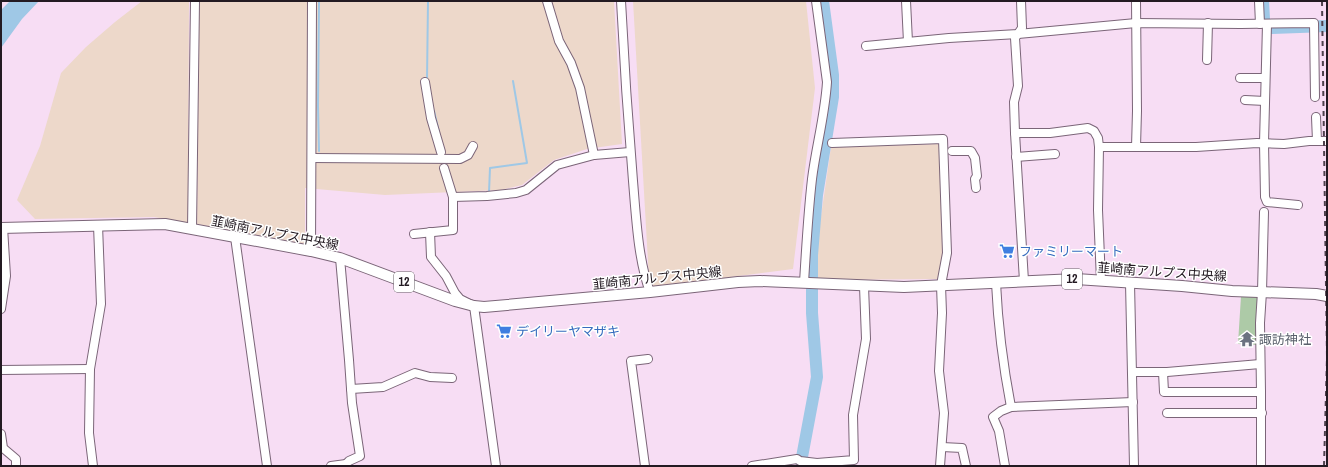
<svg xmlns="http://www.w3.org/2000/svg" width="1328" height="467" viewBox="0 0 1328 467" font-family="'Archivo Narrow','Noto Sans JP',sans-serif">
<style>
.industrial{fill:#edd8ca}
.green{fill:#adcaa7}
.water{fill:#9fc8e6}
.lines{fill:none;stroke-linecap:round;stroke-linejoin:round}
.stream{stroke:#9fc8e6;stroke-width:2}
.river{stroke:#9fc8e6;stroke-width:12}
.minor-casing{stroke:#7b6578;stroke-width:10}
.major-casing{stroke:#7b6578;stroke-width:12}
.minor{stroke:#fff;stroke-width:8}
.major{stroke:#fff;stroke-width:10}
.rail{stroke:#4e414c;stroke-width:2;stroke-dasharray:5 5;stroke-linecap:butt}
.labels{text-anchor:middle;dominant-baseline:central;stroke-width:3;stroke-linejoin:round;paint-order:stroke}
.shield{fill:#fff;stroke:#655f64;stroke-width:1}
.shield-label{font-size:12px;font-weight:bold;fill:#231a22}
.street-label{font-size:13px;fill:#231a22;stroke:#fff}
.shop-label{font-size:13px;fill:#366cbe;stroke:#fff;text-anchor:start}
.worship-label{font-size:13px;fill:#5b616d;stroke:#fff;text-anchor:start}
</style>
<rect width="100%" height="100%" fill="#f7ddf4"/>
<!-- industrial -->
<g class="industrial">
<path d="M 142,1 L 189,1 L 188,223 L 154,217 L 35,219 L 17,200 L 40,146 L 61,73 L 86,47 L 115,22 Z"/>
<path d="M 199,1 L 614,1 L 622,144 L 587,149 L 554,160 L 522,185 L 501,190 L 385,195 L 305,188 L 305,244 L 197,224 Z"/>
<path d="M 633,1 L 806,1 L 815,88 L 793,269 L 653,287 L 649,279 Z"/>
<path d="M 940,144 L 944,251 L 938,279 L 817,280 L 816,251 L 831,147 Z"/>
</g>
<!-- green -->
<path class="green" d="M 1241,296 L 1259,297 L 1257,345 L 1238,344 Z"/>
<!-- water -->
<path class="water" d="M 10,1 L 39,1 L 22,19 L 1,48 L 1,10 Z"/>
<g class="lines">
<!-- stream -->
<g class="stream">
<path d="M 319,1 L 318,106 L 319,151"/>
<path d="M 427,80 L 428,1"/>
<path d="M 434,111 L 439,132"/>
<path d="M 489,192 L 490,168 L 527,163 L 513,81"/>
</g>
<!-- river -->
<g class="river">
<path d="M 1263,1 L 1264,19"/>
<path d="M 1272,28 L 1327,26"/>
<path d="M 802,466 L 802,457 L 817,377 L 812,313 L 812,255 L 817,195 L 833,97 L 833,75 L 823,1"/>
</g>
<!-- minor casing -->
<g class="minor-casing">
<g id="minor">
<path d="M 547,1 L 559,41 L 571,63 L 580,88 L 594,155 L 630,152"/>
<path d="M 621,1 C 624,61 628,121 633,181 C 636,216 638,260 650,292"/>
<path d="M 906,1 L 908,42"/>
<path d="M 1021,1 L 1022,28 L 1015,38 L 1018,86 L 1014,102 L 1015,133 L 1024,281"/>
<path d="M 1259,1 L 1260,24"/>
<path d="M 1267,24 L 1264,143 L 1265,197 L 1267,202 L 1298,205"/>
<path d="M 866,46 L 949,38 L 1018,34 L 1136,23 L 1241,24 L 1314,23 L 1315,97"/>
<path d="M 1207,60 L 1208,23"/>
<path d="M 1240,78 L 1265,78"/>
<path d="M 425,82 L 431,118 L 441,152"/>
<path d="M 1245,100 L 1265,101"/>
<path d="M 1316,117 L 1317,141"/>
<path d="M 1015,133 L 1050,133 L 1088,128 L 1094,131 L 1098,138 L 1099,147 L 1098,210 L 1101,281"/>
<path d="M 832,143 L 943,139 L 947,253 L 941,285 L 942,313 L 939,371 L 944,413 L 940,466"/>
<path d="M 1099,147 L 1196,147 L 1257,143 L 1284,144 L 1309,141 L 1327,141"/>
<path d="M 1136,147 L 1137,111 L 1136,1"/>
<path d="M 952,151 L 971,151 L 975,158 L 977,176 L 975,179 L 976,188"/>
<path d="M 1016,157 L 1055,154"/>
<path d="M 312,158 L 460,159 L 468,155 L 473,146"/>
<path d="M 444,168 L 453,197 L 487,196 L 516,193 L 526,190 L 557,165 L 594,155"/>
<path d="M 192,229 L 195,1"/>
<path d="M 430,232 L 431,257 L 446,276 L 455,293 L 460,299 L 474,306 L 496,466"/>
<path d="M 414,234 L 453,230 L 453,197"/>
<path d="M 235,237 L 267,466"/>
<path d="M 311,251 L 312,1"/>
<path d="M 340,258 L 349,360 L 352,403 L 360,456 L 349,461 L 346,464 L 346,466"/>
<path d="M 804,283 C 806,249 808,214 812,179 C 816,147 825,115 827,82 L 816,1"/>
<path d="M 996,283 C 998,326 1003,365 1011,407"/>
<path d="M 1130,283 L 1134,466"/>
<path d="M 1,309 L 6,276 L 3,227"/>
<path d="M 1,370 L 90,369"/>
<path d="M 1132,372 L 1167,372 L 1260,364"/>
<path d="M 1163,372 L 1164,392 L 1261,392"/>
<path d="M 351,389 L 383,387 L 415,373 L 430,377 L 452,378"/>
<path d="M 1167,413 L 1262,413"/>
<path d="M 1,434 L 3,448 L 16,459 L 16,466"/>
<path d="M 942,447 L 962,448 L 966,466"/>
<path d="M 93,466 L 89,433 L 90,369 L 101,304 L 98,225"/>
<path d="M 331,466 L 346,464"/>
<path d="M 645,466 L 631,361 L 648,359"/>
<path d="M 752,466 L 797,459 L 800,461 L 817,463 L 854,460 L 853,415 L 866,339 L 864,286"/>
<path d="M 1005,466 L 999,431 L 993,417 L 1001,411 L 1011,407 L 1133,402"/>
<path d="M 1261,466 L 1261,392 L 1260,323 L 1262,292 L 1264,212"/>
</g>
</g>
<!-- major casing -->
<g class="major-casing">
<path id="major" d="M 1,228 L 165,224 L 311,251 L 340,258 L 455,301 L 474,306 L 484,307 L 650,292 L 738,282 L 760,281 L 904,287 L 1076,279 L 1182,286 L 1232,291 L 1316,294 L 1327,296"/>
</g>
<!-- minor -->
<use href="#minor" class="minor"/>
<!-- major -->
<use href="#major" class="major"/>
<!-- rail -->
<path class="rail" d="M 1322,1 L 1327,357 L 1324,466"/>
</g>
<!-- icons -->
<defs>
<g id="supermarket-bare" transform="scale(1.2)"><path d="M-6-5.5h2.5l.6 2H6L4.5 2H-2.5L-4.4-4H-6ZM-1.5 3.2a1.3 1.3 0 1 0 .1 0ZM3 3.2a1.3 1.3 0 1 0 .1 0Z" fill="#3f7fe0" stroke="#fff" stroke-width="2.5" paint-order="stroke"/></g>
<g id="temple-bare" transform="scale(1.2)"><path d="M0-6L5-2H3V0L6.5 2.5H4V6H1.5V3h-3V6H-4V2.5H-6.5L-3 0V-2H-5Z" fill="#6b7280" stroke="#fff" stroke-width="2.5" paint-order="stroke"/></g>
</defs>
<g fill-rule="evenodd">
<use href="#supermarket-bare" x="1007" y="251"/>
<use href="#supermarket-bare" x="504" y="331"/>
<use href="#temple-bare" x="1247" y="339"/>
</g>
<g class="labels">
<!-- shield labels -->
<g class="shield">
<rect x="1062" y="269" width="20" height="20" rx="3"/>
<rect x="394" y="272" width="20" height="20" rx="3"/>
</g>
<g class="shield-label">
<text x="1072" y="279">12</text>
<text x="404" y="282">12</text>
</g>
<!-- street labels -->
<g class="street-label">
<text transform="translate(275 233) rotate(11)">韮崎南アルプス中央線</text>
<text transform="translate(1162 272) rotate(4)">韮崎南アルプス中央線</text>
<text transform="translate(657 278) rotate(-6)">韮崎南アルプス中央線</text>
</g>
<!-- shop labels -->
<g class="shop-label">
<text x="1019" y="251">ファミリーマート</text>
<text x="516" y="331">デイリーヤマザキ</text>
</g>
<!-- worship labels -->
<g class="worship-label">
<text x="1259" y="339">諏訪神社</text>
</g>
</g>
<!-- border -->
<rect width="1328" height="467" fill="none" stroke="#231a22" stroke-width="4"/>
</svg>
